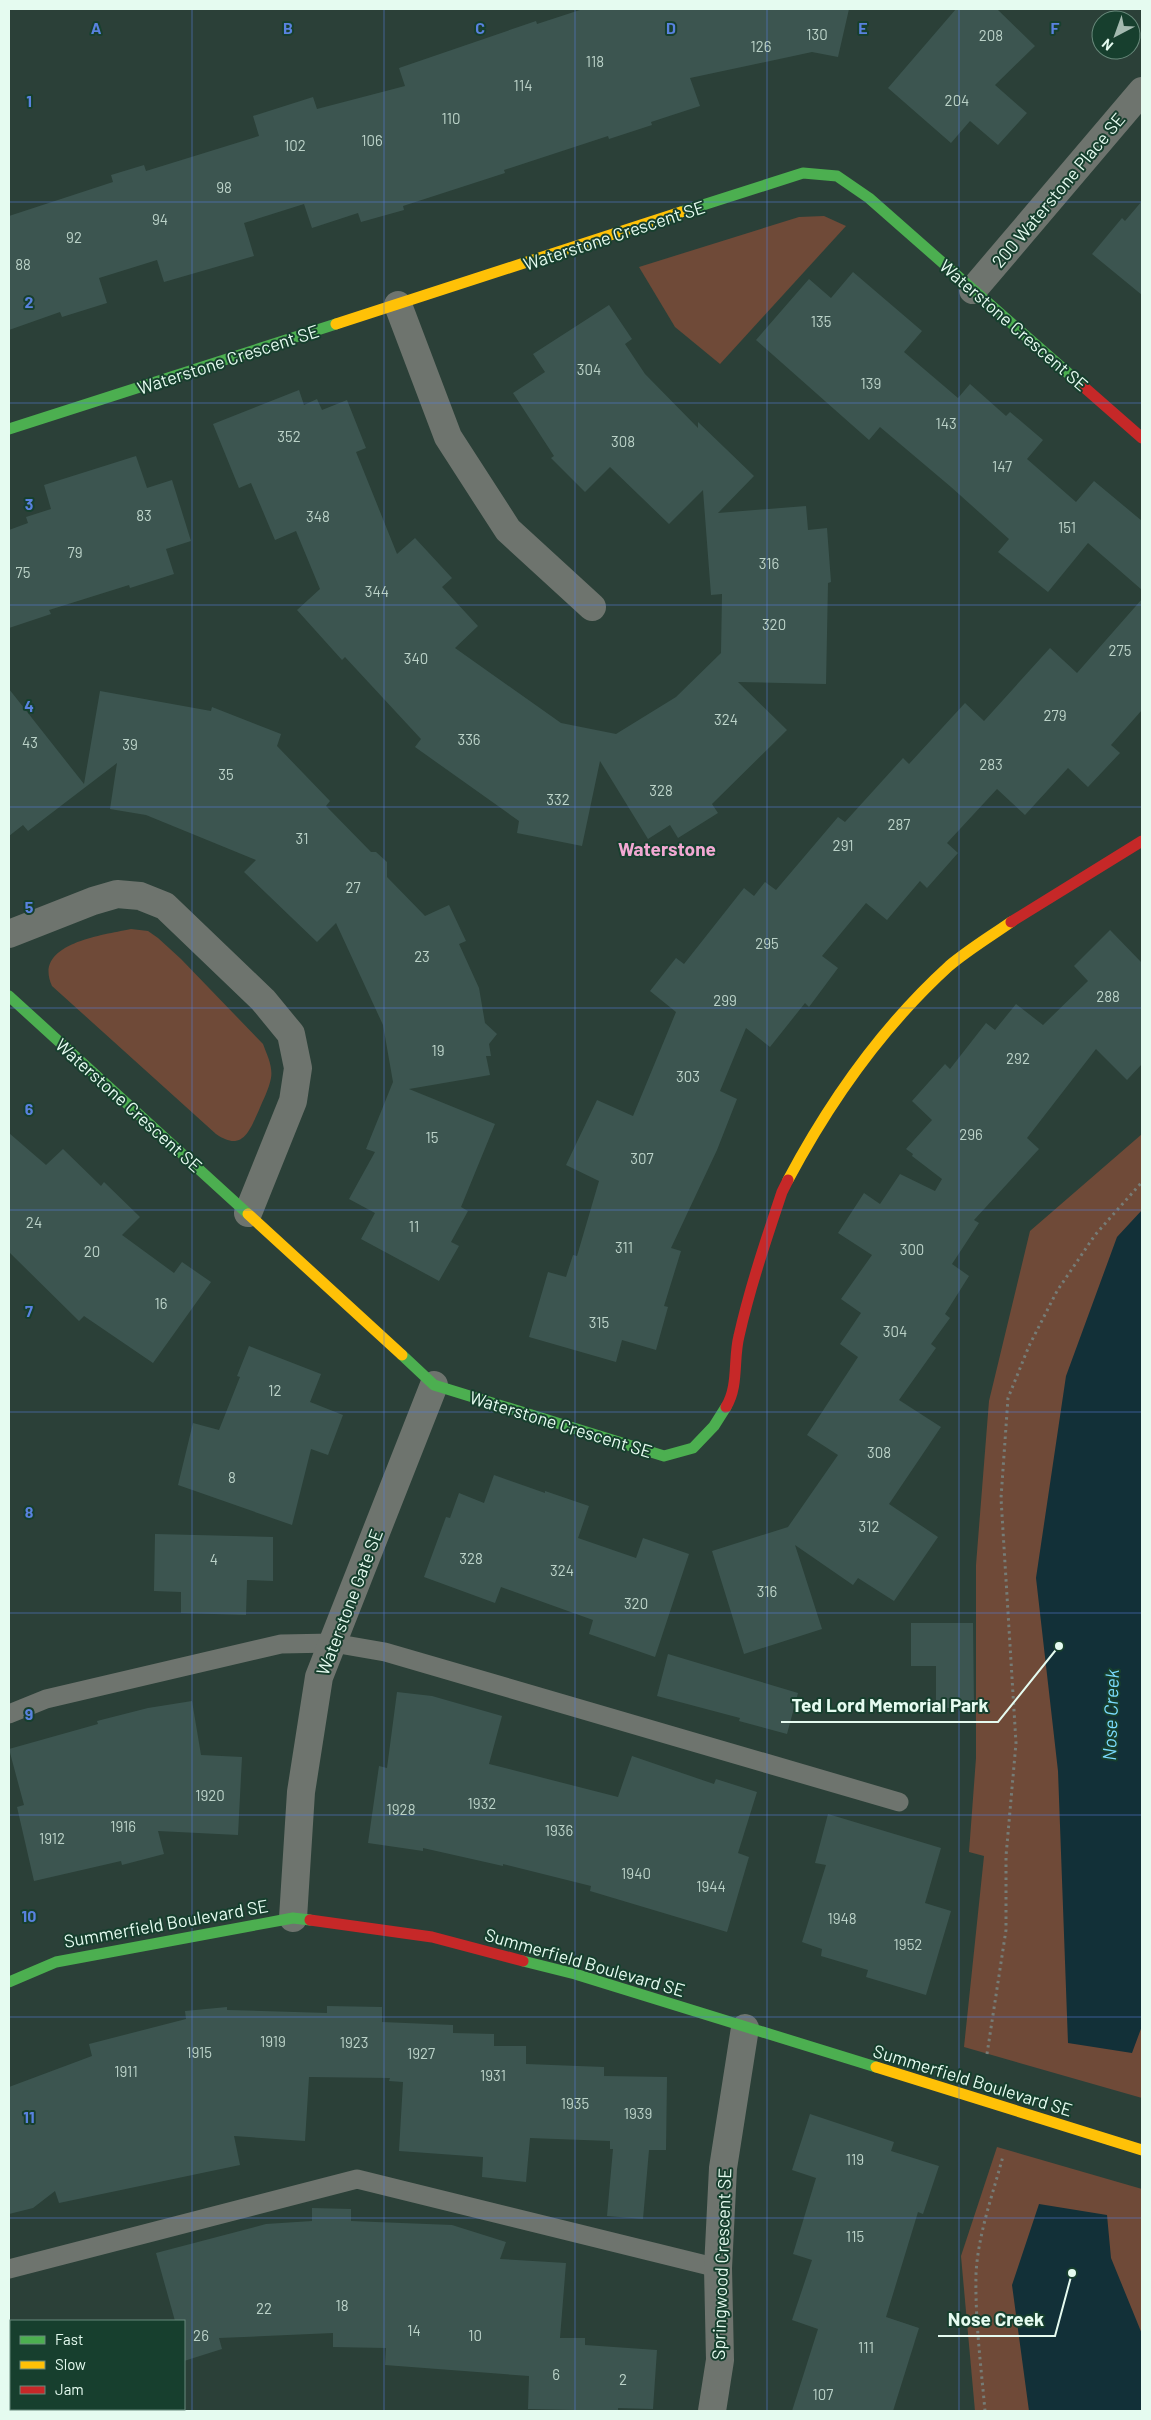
<svg xmlns="http://www.w3.org/2000/svg" width="1151" height="2420" viewBox="0 0 1151 2420" font-family="Barlow,sans-serif">
<style>
.green{fill:#6f4a38}
.water{fill:#123038}
.building{fill:#3c5550}
.lines{fill:none;stroke-linecap:round;stroke-linejoin:round}
.path{stroke:#767c76;stroke-width:3;stroke-dasharray:2.5 4;stroke-linecap:butt}
.lane{stroke:#6e746e;stroke-width:19}
.street{stroke:#6e746e;stroke-width:28}
.fast{stroke:#4caf50;stroke-width:11}
.slow{stroke:#ffc107;stroke-width:11}
.jam{stroke:#c62828;stroke-width:11}
.grid{fill:none;stroke:#5982df;stroke-width:1;stroke-opacity:0.55}
.labels{text-anchor:middle;dominant-baseline:central;stroke-width:4;stroke-linejoin:round;paint-order:stroke}
.number-label{font-size:15px;fill:#bbd2c8}
.street-label{font-size:18px;fill:#e5fbf0;stroke:#173f2e}
.neighbourhood-label{font-size:19px;font-weight:bold;fill:#f1a9d3;stroke:#173f2e}
.water-label{font-size:19px;font-style:italic;fill:#7bdbfe;stroke:#173f2e}
.grid-label{font-size:16px;text-anchor:middle;font-weight:bold;fill:#5982df;stroke:#173f2e;stroke-width:4;stroke-linejoin:round;paint-order:stroke}
.leader{fill:none;stroke:#e5fbf0;stroke-width:2}
.callout-dot{fill:#e5fbf0;stroke:#173f2e;stroke-width:2}
.callout-label{font-size:19px;text-anchor:middle;font-weight:bold;fill:#e5fbf0;stroke:#173f2e;stroke-width:4;stroke-linejoin:round;paint-order:stroke}
</style>
<rect width="100%" height="100%" fill="#2b4038"/>
<!-- green -->
<g class="green">
<path d="M 824,216 L 846,226 L 720,364 L 675,327 L 639,267 L 799,217 Z"/>
<path d="M 131,929 L 148,931 L 158,938 L 181,959 L 263,1044 C 267,1055 273,1066 271,1078 C 269,1089 263,1100 259,1110 C 249,1132 242,1152 216,1134 L 52,986 C 32,943 104,935 131,929 Z"/>
<path d="M 1142,1134 L 1142,2098 L 964,2047 L 984,1856 L 969,1852 L 976,1758 L 976,1565 L 989,1401 L 1030,1231 Z"/>
<path d="M 997,2147 L 1142,2189 L 1142,2411 L 975,2411 L 961,2256 Z"/>
</g>
<!-- water -->
<g class="water">
<path d="M 1142,1210 L 1142,2026 L 1132,2053 L 1068,2043 L 1058,1771 L 1036,1578 L 1066,1376 L 1117,1237 Z"/>
<path d="M 1039,2204 L 1107,2215 L 1111,2258 L 1142,2334 L 1142,2411 L 1029,2411 L 1012,2285 Z"/>
</g>
<!-- building -->
<g class="building">
<path d="M 583,9 L 849,9 L 838,57 L 812,52 L 690,78 L 700,106 L 651,122 L 652,125 L 609,139 L 608,136 L 504,170 L 505,173 L 403,206 L 404,210 L 361,222 L 358,213 L 312,228 L 304,204 L 244,223 L 254,256 L 164,282 L 157,260 L 99,278 L 107,303 L 62,317 L 60,312 L 9,330 L 9,216 L 113,182 L 111,175 L 144,165 L 146,171 L 259,136 L 253,116 L 313,97 L 317,109 L 405,86 L 399,68 L 536,21 L 537,24 Z"/>
<path d="M 956,9 L 997,9 L 1035,46 L 995,85 L 1027,113 L 998,145 L 970,121 L 951,143 L 888,88 Z"/>
<path d="M 1142,201 L 1142,295 L 1092,254 L 1122,218 L 1125,221 Z"/>
<path d="M 853,272 L 922,331 L 904,352 L 958,398 L 970,384 L 1006,416 L 1010,412 L 1043,440 L 1027,459 L 1076,502 L 1094,481 L 1142,521 L 1142,590 L 1088,543 L 1048,592 L 998,552 L 1009,539 L 951,487 L 880,427 L 869,440 L 756,340 L 809,279 L 831,298 Z"/>
<path d="M 609,305 L 632,339 L 625,344 L 645,374 L 698,428 L 698,422 L 754,476 L 718,513 L 806,506 L 808,530 L 827,528 L 831,582 L 828,583 L 826,684 L 738,682 L 787,730 L 712,804 L 718,813 L 678,838 L 670,825 L 648,839 L 600,761 L 582,846 L 517,833 L 519,821 L 415,747 L 421,739 L 345,657 L 342,660 L 297,610 L 320,589 L 296,531 L 275,540 L 251,483 L 239,488 L 213,424 L 299,390 L 304,405 L 317,399 L 322,410 L 347,400 L 366,448 L 356,452 L 397,554 L 415,538 L 452,578 L 442,587 L 478,626 L 455,648 L 561,723 L 616,734 L 676,697 L 721,653 L 722,594 L 711,595 L 703,490 L 669,524 L 610,467 L 585,492 L 551,458 L 554,456 L 513,393 L 545,372 L 533,354 Z"/>
<path d="M 136,456 L 147,488 L 172,480 L 191,541 L 166,549 L 174,574 L 130,588 L 129,585 L 49,610 L 51,614 L 9,628 L 9,530 L 28,523 L 26,517 L 51,509 L 44,485 Z"/>
<path d="M 1142,599 L 1142,710 L 1111,745 L 1120,753 L 1088,787 L 1068,768 L 1025,815 L 997,789 L 947,843 L 958,853 L 927,888 L 920,881 L 887,920 L 866,903 L 822,956 L 838,968 L 809,1007 L 805,1003 L 770,1047 L 746,1028 L 720,1091 L 737,1099 L 717,1150 L 671,1248 L 681,1251 L 664,1306 L 668,1307 L 656,1350 L 622,1340 L 616,1362 L 529,1337 L 548,1272 L 566,1277 L 573,1255 L 577,1256 L 599,1181 L 566,1165 L 597,1100 L 633,1116 L 676,1012 L 650,991 L 676,958 L 684,964 L 744,888 L 754,896 L 765,882 L 776,890 L 838,817 L 845,822 L 903,758 L 909,764 L 965,703 L 984,721 L 1050,648 L 1077,673 Z"/>
<path d="M 9,689 L 84,784 L 100,691 L 211,711 L 212,707 L 281,734 L 277,746 L 330,801 L 326,806 L 371,852 L 376,852 L 387,862 L 387,877 L 425,916 L 449,905 L 466,941 L 459,944 L 479,988 L 485,1023 L 497,1034 L 489,1044 L 491,1056 L 486,1056 L 490,1075 L 409,1089 L 495,1124 L 461,1207 L 468,1211 L 451,1242 L 459,1246 L 439,1281 L 361,1239 L 375,1213 L 349,1199 L 375,1152 L 366,1149 L 393,1082 L 383,1025 L 336,923 L 317,942 L 244,872 L 256,860 L 146,815 L 110,809 L 117,763 L 28,831 L 23,825 L 9,836 Z"/>
<path d="M 1110,930 L 1142,963 L 1142,1064 L 1127,1080 L 1096,1049 L 1027,1138 L 1039,1149 L 974,1220 L 979,1223 L 952,1264 L 969,1276 L 945,1314 L 950,1318 L 931,1344 L 936,1348 L 899,1400 L 941,1427 L 889,1504 L 938,1537 L 894,1601 L 858,1578 L 853,1585 L 795,1545 L 822,1629 L 744,1654 L 712,1551 L 788,1527 L 838,1455 L 807,1435 L 858,1357 L 840,1344 L 861,1313 L 841,1299 L 872,1255 L 838,1233 L 864,1193 L 880,1204 L 900,1174 L 935,1191 L 942,1179 L 912,1156 L 913,1154 L 906,1149 L 932,1120 L 912,1101 L 945,1064 L 950,1069 L 986,1023 L 995,1030 L 1016,1004 L 1043,1025 L 1088,981 L 1074,966 Z"/>
<path d="M 9,1133 L 46,1165 L 63,1149 L 101,1186 L 104,1182 L 140,1217 L 122,1235 L 174,1273 L 182,1262 L 211,1282 L 153,1363 L 84,1316 L 79,1321 L 9,1252 Z"/>
<path d="M 249,1346 L 321,1374 L 310,1402 L 343,1415 L 328,1455 L 311,1449 L 292,1525 L 178,1485 L 193,1423 L 219,1430 L 240,1377 L 237,1376 Z"/>
<path d="M 494,1475 L 545,1493 L 545,1491 L 589,1506 L 578,1538 L 636,1558 L 643,1538 L 689,1554 L 655,1657 L 589,1634 L 593,1620 L 501,1587 L 495,1603 L 424,1577 L 446,1517 L 450,1518 L 459,1493 L 484,1503 Z"/>
<path d="M 155,1534 L 273,1537 L 273,1581 L 247,1580 L 246,1615 L 181,1613 L 181,1592 L 154,1591 Z"/>
<path d="M 911,1623 L 973,1623 L 974,1708 L 936,1708 L 936,1666 L 911,1666 Z"/>
<path d="M 668,1654 L 798,1693 L 787,1734 L 739,1721 L 740,1718 L 657,1696 Z"/>
<path d="M 397,1692 L 432,1696 L 502,1716 L 489,1764 L 618,1797 L 632,1756 L 714,1784 L 716,1779 L 757,1792 L 738,1853 L 749,1857 L 727,1932 L 590,1891 L 591,1886 L 503,1864 L 503,1866 L 423,1848 L 423,1851 L 368,1843 L 379,1766 L 387,1768 Z"/>
<path d="M 192,1701 L 201,1755 L 242,1757 L 238,1835 L 158,1831 L 164,1854 L 122,1865 L 121,1861 L 34,1881 L 17,1807 L 24,1805 L 9,1749 L 98,1724 L 97,1721 L 148,1708 Z"/>
<path d="M 828,1814 L 941,1848 L 925,1903 L 951,1911 L 926,1995 L 866,1977 L 868,1970 L 821,1956 L 822,1949 L 802,1942 L 826,1865 L 815,1863 Z"/>
<path d="M 327,2006 L 382,2007 L 382,2022 L 453,2025 L 453,2033 L 494,2034 L 494,2046 L 526,2046 L 526,2064 L 604,2067 L 604,2076 L 667,2077 L 666,2150 L 649,2150 L 643,2219 L 607,2216 L 613,2149 L 610,2149 L 610,2141 L 530,2138 L 526,2182 L 482,2177 L 483,2157 L 399,2151 L 403,2082 L 389,2081 L 390,2078 L 309,2077 L 305,2141 L 234,2136 L 240,2165 L 59,2203 L 55,2191 L 33,2208 L 9,2214 L 9,2087 L 92,2056 L 89,2044 L 186,2019 L 185,2011 L 227,2007 L 227,2010 L 327,2013 Z"/>
<path d="M 810,2114 L 894,2142 L 891,2151 L 939,2166 L 923,2214 L 918,2212 L 886,2317 L 919,2328 L 893,2411 L 792,2411 L 818,2329 L 792,2320 L 812,2260 L 793,2254 L 816,2178 L 792,2170 Z"/>
<path d="M 312,2208 L 351,2209 L 351,2221 L 452,2225 L 506,2242 L 500,2259 L 566,2263 L 560,2338 L 585,2338 L 585,2345 L 657,2350 L 653,2409 L 618,2408 L 618,2411 L 528,2409 L 529,2376 L 385,2365 L 386,2348 L 333,2347 L 333,2333 L 219,2338 L 222,2349 L 184,2361 L 184,2321 L 175,2321 L 156,2253 L 266,2224 L 312,2221 Z"/>
</g>
<g class="lines">
<!-- path -->
<g class="path">
<path d="M 987,2054 L 1006,1930 L 1006,1856 L 1016,1743 L 1001,1498 L 1008,1398 L 1029,1346 L 1057,1291 L 1095,1235 L 1142,1182"/>
<path d="M 985,2411 C 981,2366 975,2320 976,2274 C 978,2234 993,2194 1003,2156"/>
</g>
<!-- lane -->
<g class="lane">
<path d="M 9,1714 L 46,1699 L 281,1644 L 333,1643 L 385,1652 L 899,1802"/>
<path d="M 9,2269 L 357,2179 L 718,2268"/>
</g>
<!-- street -->
<g class="street">
<path d="M 973,290 L 1142,91"/>
<path d="M 398,305 L 448,437 L 508,530 L 592,607"/>
<path d="M 9,934 L 93,901 L 117,894 L 140,896 L 165,906 L 263,1000 L 291,1034 L 298,1068 L 293,1101 L 248,1213"/>
<path d="M 293,1918 L 301,1792 L 319,1677 L 434,1385"/>
<path d="M 712,2411 L 720,2360 L 718,2268 L 723,2168 L 745,2028"/>
</g>
<!-- fast -->
<g class="fast">
<path d="M 681,212 L 803,173 L 837,176 L 869,198 L 1085,388"/>
<path d="M 9,429 L 336,324"/>
<path d="M 9,996 L 248,1214"/>
<path d="M 402,1355 L 434,1385 L 664,1456 L 693,1448 L 714,1426 L 726,1407"/>
<path d="M 523,1961 L 575,1974 L 876,2067"/>
<path d="M 9,1982 L 56,1962 L 293,1918 L 310,1920"/>
</g>
<!-- slow -->
<g class="slow">
<path d="M 336,324 L 681,212"/>
<path d="M 788,1180 C 830,1101 882,1027 949,966 C 968,950 991,936 1011,922"/>
<path d="M 248,1214 L 402,1355"/>
<path d="M 876,2067 L 1142,2150"/>
</g>
<!-- jam -->
<g class="jam">
<path d="M 1085,388 L 1142,438"/>
<path d="M 1011,922 L 1142,841"/>
<path d="M 726,1407 C 739,1386 733,1359 739,1336 C 750,1287 766,1240 782,1192 L 788,1180"/>
<path d="M 310,1920 L 432,1937 L 523,1961"/>
</g>
</g>
<!-- grid -->
<path class="grid" d="M 192,9 L 192,2411M 384,9 L 384,2411M 575,9 L 575,2411M 767,9 L 767,2411M 959,9 L 959,2411M 9,202 L 1142,202M 9,403 L 1142,403M 9,605 L 1142,605M 9,807 L 1142,807M 9,1008 L 1142,1008M 9,1210 L 1142,1210M 9,1412 L 1142,1412M 9,1613 L 1142,1613M 9,1815 L 1142,1815M 9,2017 L 1142,2017M 9,2218 L 1142,2218"/>
<g class="labels">
<!-- number labels -->
<g class="number-label">
<text x="817" y="34">130</text>
<text x="991" y="35">208</text>
<text x="761" y="46">126</text>
<text x="595" y="61">118</text>
<text x="523" y="85">114</text>
<text x="957" y="100">204</text>
<text x="451" y="118">110</text>
<text x="372" y="140">106</text>
<text x="295" y="145">102</text>
<text x="224" y="187">98</text>
<text x="160" y="219">94</text>
<text x="74" y="237">92</text>
<text x="23" y="264">88</text>
<text x="821" y="321">135</text>
<text x="589" y="369">304</text>
<text x="871" y="383">139</text>
<text x="946" y="423">143</text>
<text x="289" y="436">352</text>
<text x="623" y="441">308</text>
<text x="1002" y="466">147</text>
<text x="144" y="515">83</text>
<text x="318" y="516">348</text>
<text x="1067" y="527">151</text>
<text x="75" y="552">79</text>
<text x="769" y="563">316</text>
<text x="23" y="572">75</text>
<text x="377" y="591">344</text>
<text x="774" y="624">320</text>
<text x="1120" y="650">275</text>
<text x="416" y="658">340</text>
<text x="1055" y="715">279</text>
<text x="726" y="719">324</text>
<text x="469" y="739">336</text>
<text x="30" y="742">43</text>
<text x="130" y="744">39</text>
<text x="991" y="764">283</text>
<text x="226" y="774">35</text>
<text x="661" y="790">328</text>
<text x="558" y="799">332</text>
<text x="899" y="824">287</text>
<text x="302" y="838">31</text>
<text x="843" y="845">291</text>
<text x="353" y="887">27</text>
<text x="767" y="943">295</text>
<text x="422" y="956">23</text>
<text x="1108" y="996">288</text>
<text x="725" y="1000">299</text>
<text x="438" y="1050">19</text>
<text x="1018" y="1058">292</text>
<text x="688" y="1076">303</text>
<text x="971" y="1134">296</text>
<text x="432" y="1137">15</text>
<text x="642" y="1158">307</text>
<text x="34" y="1222">24</text>
<text x="414" y="1226">11</text>
<text x="624" y="1247">311</text>
<text x="912" y="1249">300</text>
<text x="92" y="1251">20</text>
<text x="161" y="1303">16</text>
<text x="599" y="1322">315</text>
<text x="895" y="1331">304</text>
<text x="275" y="1390">12</text>
<text x="879" y="1452">308</text>
<text x="232" y="1477">8</text>
<text x="869" y="1526">312</text>
<text x="471" y="1558">328</text>
<text x="214" y="1559">4</text>
<text x="562" y="1570">324</text>
<text x="767" y="1591">316</text>
<text x="636" y="1603">320</text>
<text x="210" y="1795">1920</text>
<text x="482" y="1803">1932</text>
<text x="401" y="1809">1928</text>
<text x="123" y="1826">1916</text>
<text x="559" y="1830">1936</text>
<text x="52" y="1838">1912</text>
<text x="636" y="1873">1940</text>
<text x="711" y="1886">1944</text>
<text x="842" y="1918">1948</text>
<text x="908" y="1944">1952</text>
<text x="273" y="2041">1919</text>
<text x="354" y="2042">1923</text>
<text x="199" y="2052">1915</text>
<text x="421" y="2053">1927</text>
<text x="126" y="2071">1911</text>
<text x="493" y="2075">1931</text>
<text x="575" y="2103">1935</text>
<text x="638" y="2113">1939</text>
<text x="855" y="2159">119</text>
<text x="855" y="2236">115</text>
<text x="342" y="2305">18</text>
<text x="264" y="2308">22</text>
<text x="414" y="2330">14</text>
<text x="201" y="2335">26</text>
<text x="475" y="2335">10</text>
<text x="866" y="2347">111</text>
<text x="556" y="2374">6</text>
<text x="623" y="2379">2</text>
<text x="823" y="2394">107</text>
</g>
<!-- street labels -->
<g class="street-label">
<text transform="translate(1058 190) rotate(-50)">200 Waterstone Place SE</text>
<text transform="translate(614 235) rotate(-18)">Waterstone Crescent SE</text>
<text transform="translate(1014 325) rotate(41)">Waterstone Crescent SE</text>
<text transform="translate(228 359) rotate(-18)">Waterstone Crescent SE</text>
<text transform="translate(129 1105) rotate(42)">Waterstone Crescent SE</text>
<text transform="translate(561 1424) rotate(17)">Waterstone Crescent SE</text>
<text transform="translate(349 1602) rotate(-69)">Waterstone Gate SE</text>
<text transform="translate(166 1923) rotate(-10)">Summerfield Boulevard SE</text>
<text transform="translate(585 1962) rotate(16)">Summerfield Boulevard SE</text>
<text transform="translate(973 2080) rotate(17)">Summerfield Boulevard SE</text>
<text transform="translate(721 2264) rotate(-88)">Springwood Crescent SE</text>
</g>
<!-- neighbourhood labels -->
<g class="neighbourhood-label">
<text x="667" y="848">Waterstone</text>
</g>
<!-- water labels -->
<g class="water-label">
<text transform="translate(1110 1715) rotate(-88)">Nose Creek</text>
</g>
</g>
<g class="grid-label">
<text x="96" y="34">A</text>
<text x="288" y="34">B</text>
<text x="480" y="34">C</text>
<text x="671" y="34">D</text>
<text x="863" y="34">E</text>
<text x="1055" y="34">F</text>
<text x="29" y="107">1</text>
<text x="29" y="308">2</text>
<text x="29" y="510">3</text>
<text x="29" y="712">4</text>
<text x="29" y="913">5</text>
<text x="29" y="1115">6</text>
<text x="29" y="1317">7</text>
<text x="29" y="1518">8</text>
<text x="29" y="1720">9</text>
<text x="29" y="1922">10</text>
<text x="29" y="2123">11</text>
</g>
<!-- callouts -->
<path class="leader" d="M1059 1646L998 1722H781M1072 2273L1055 2336H938"/>
<g class="callout-dot">
<circle cx="1059" cy="1646" r="5"/>
<circle cx="1072" cy="2273" r="5"/>
</g>
<g class="callout-label">
<text x="890" y="1712">Ted Lord Memorial Park</text>
<text x="996" y="2326">Nose Creek</text>
</g>
<!-- border -->
<rect width="1151" height="2420" fill="none" stroke="#e5fbf0" stroke-width="20"/>
<!-- legend -->
<rect x="10" y="2320" width="175" height="90" fill="#173f2e" stroke="#698a7c"/>
<rect x="20" y="2336" width="25" height="8" fill="#4caf50" stroke="#698a7c"/>
<text x="55" y="2345" font-size="15" fill="#e5fbf0">Fast</text>
<rect x="20" y="2361" width="25" height="8" fill="#ffc107" stroke="#698a7c"/>
<text x="55" y="2370" font-size="15" fill="#e5fbf0">Slow</text>
<rect x="20" y="2386" width="25" height="8" fill="#c62828" stroke="#698a7c"/>
<text x="55" y="2395" font-size="15" fill="#e5fbf0">Jam</text>
<!-- north arrow -->
<g transform="translate(1116 35) rotate(221)"><circle r="24" fill="#173f2e" stroke="#698a7c"/>
<path d="M0-4L9 19L0 12L-9 19Z" fill="#a4bab0"/>
<text y="-8" font-size="14" font-weight="bold" text-anchor="middle" fill="#e5fbf0">N</text>
</g>
</svg>
